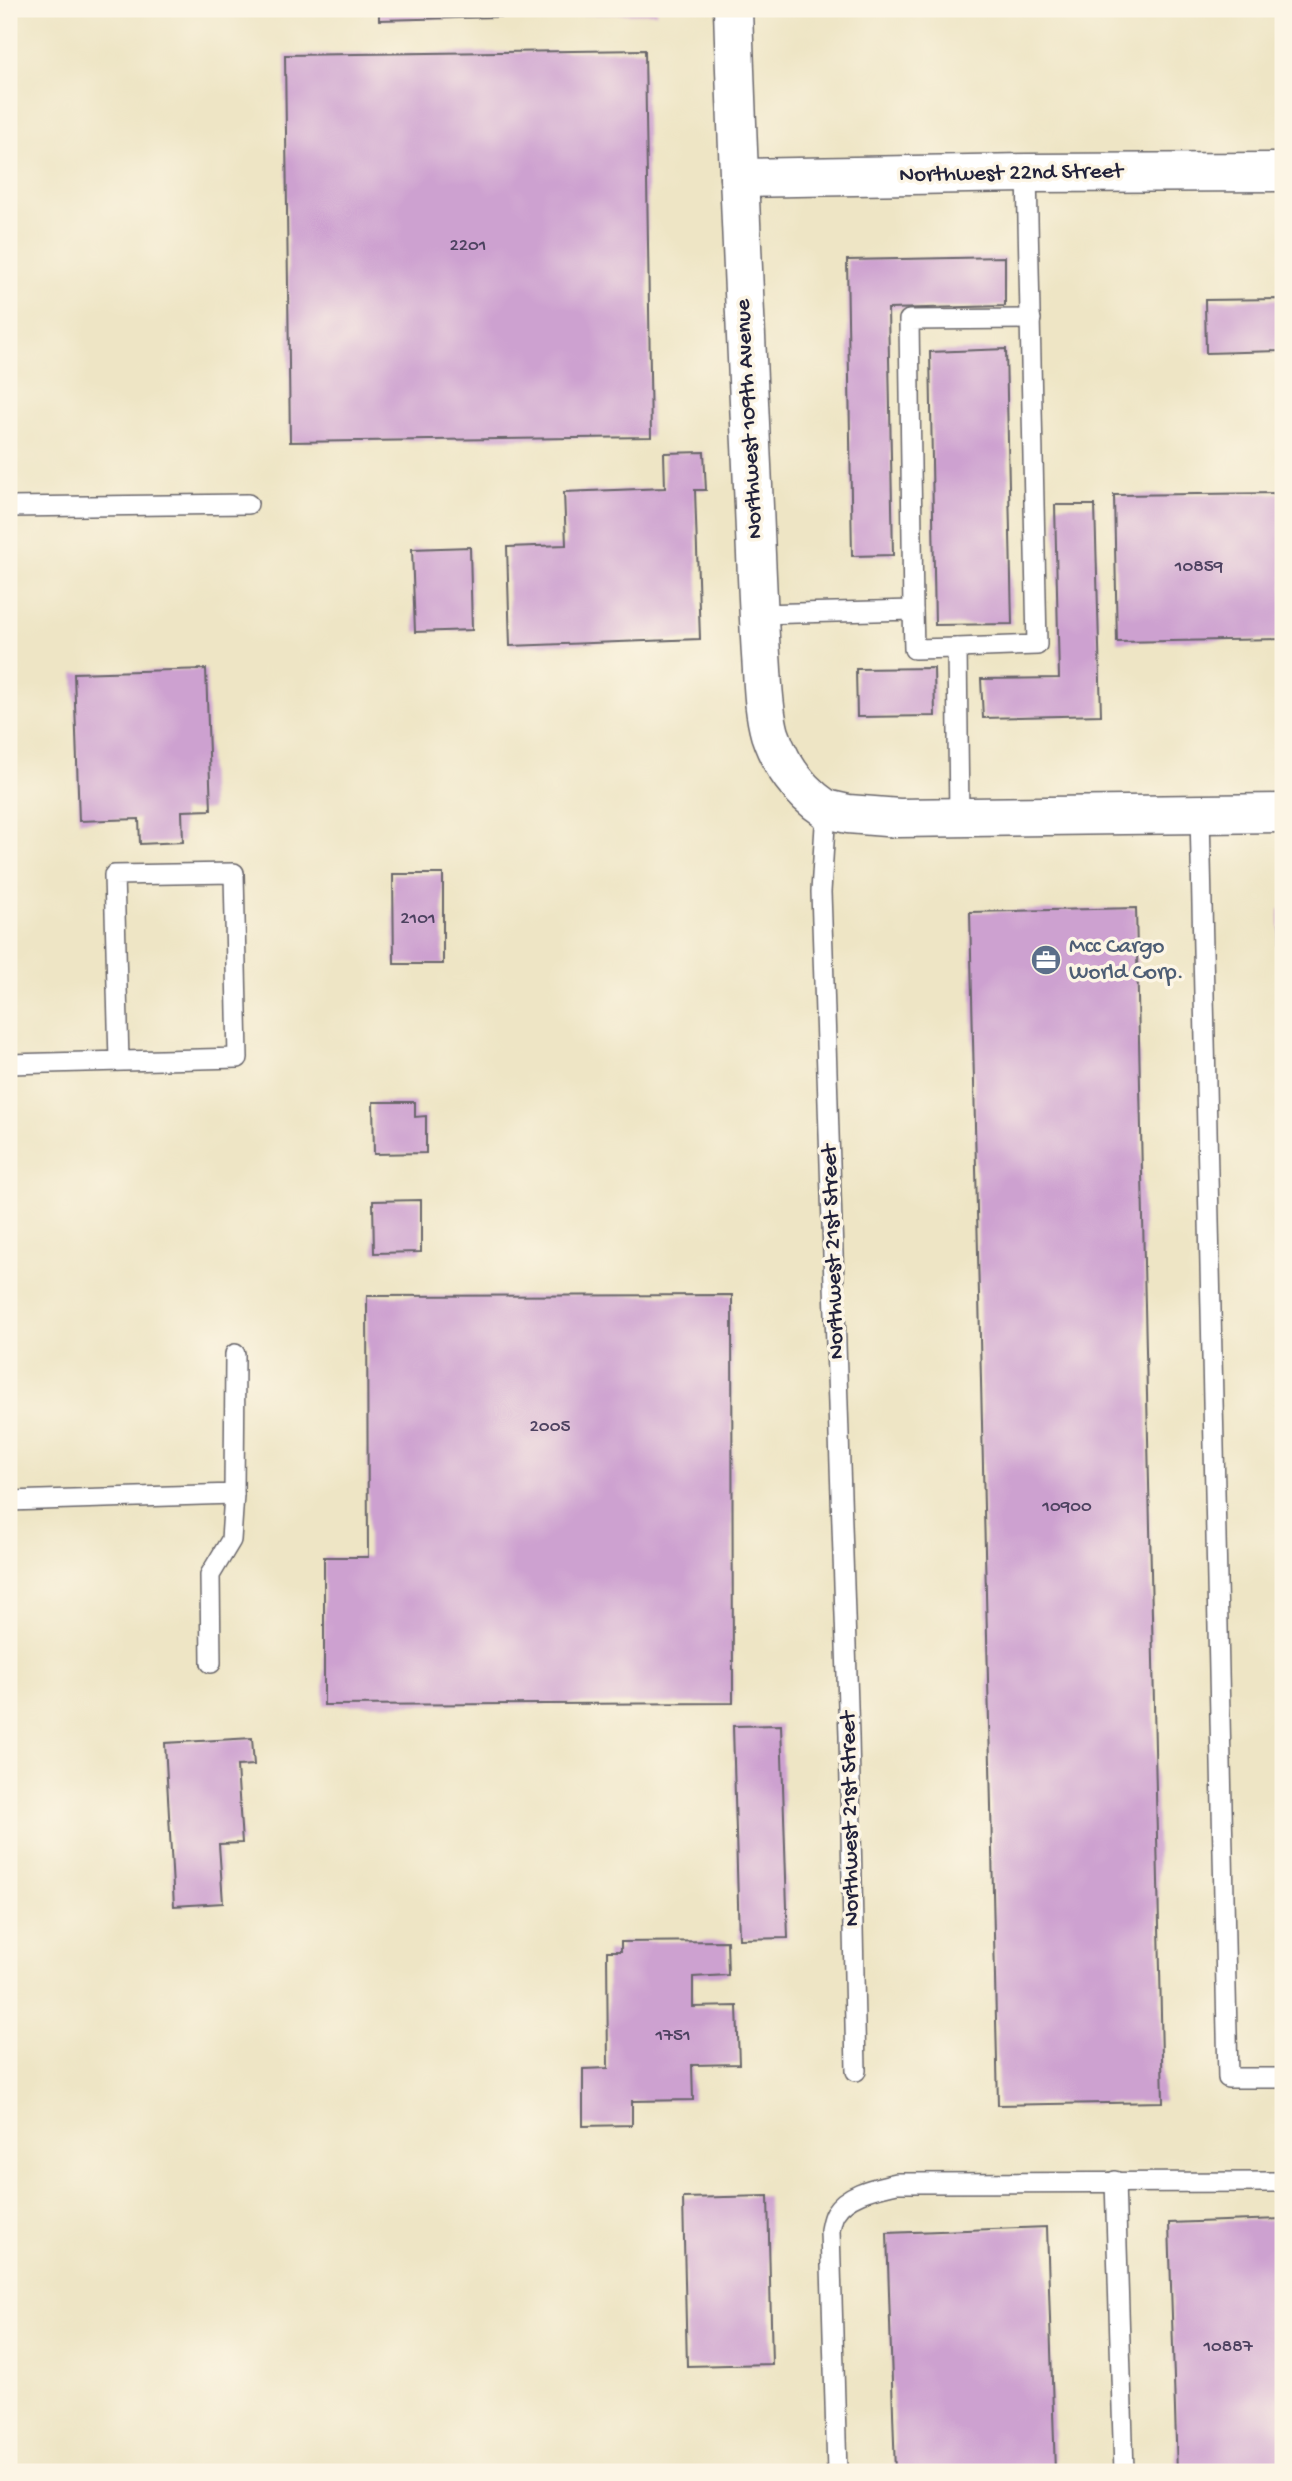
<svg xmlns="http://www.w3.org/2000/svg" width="1292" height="2481" viewBox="0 0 1292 2481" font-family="'Gochi Hand',sans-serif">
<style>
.building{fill:#cda1d0}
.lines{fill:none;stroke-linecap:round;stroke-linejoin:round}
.service-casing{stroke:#69666b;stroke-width:22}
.minor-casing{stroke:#69666b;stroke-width:41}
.tertiary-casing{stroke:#69666b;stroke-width:41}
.service{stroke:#fff;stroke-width:19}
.minor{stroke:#fff;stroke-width:38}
.tertiary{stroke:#fff;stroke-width:38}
.labels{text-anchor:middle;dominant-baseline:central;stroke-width:7;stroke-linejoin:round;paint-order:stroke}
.number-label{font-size:19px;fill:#4d4260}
.street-label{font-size:23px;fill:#22223b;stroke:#fcf5e5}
.service-label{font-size:23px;fill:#4e5e75;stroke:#fcf5e5;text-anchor:start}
</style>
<rect width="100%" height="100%" fill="#fcf5e5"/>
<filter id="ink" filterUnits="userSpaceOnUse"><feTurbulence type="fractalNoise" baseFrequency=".0143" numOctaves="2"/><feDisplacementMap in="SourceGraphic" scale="14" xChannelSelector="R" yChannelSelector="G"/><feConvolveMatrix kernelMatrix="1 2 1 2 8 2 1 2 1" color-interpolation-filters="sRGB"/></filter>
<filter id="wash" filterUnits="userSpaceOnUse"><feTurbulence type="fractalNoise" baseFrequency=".00686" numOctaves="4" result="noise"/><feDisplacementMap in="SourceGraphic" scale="28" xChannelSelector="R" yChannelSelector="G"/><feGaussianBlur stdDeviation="1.57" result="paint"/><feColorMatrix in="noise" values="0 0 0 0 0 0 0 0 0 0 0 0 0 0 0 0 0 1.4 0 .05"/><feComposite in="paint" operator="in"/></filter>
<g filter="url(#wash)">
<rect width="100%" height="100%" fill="#eee5c5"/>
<g id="blocks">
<!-- building -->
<g class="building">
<path d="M 379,9 L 657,9 L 657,13 L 379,20 Z"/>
<path d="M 645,50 L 651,437 L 290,442 L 285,55 Z"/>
<path d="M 1005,257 L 1005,306 L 888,309 L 893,555 L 852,556 L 847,260 Z"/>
<path d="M 1283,299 L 1283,351 L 1206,353 L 1205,300 Z"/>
<path d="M 1006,349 L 1012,624 L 935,625 L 930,352 Z"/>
<path d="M 704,452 L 706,490 L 695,490 L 700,639 L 510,646 L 507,547 L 566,545 L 564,492 L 665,488 L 664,453 Z"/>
<path d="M 1283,493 L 1283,639 L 1117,642 L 1114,495 Z"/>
<path d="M 1055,505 L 1095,505 L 1101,715 L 983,718 L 981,679 L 1059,678 Z"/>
<path d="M 470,547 L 472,630 L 415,632 L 412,549 Z"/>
<path d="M 934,668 L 935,716 L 857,717 L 856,669 Z"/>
<path d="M 206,669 L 211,810 L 182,811 L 183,842 L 140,844 L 139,819 L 79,821 L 74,673 Z"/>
<path d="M 393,874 L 443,874 L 443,964 L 394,964 Z"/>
<path d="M 1136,908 L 1163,2102 L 998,2105 L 970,912 Z"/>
<path d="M 1279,909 L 1283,909 L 1283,1005 L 1281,1005 Z"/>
<path d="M 373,1102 L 415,1102 L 415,1117 L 426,1116 L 426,1153 L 374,1154 Z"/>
<path d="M 421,1200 L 421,1252 L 374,1253 L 373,1201 Z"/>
<path d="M 732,1295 L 733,1703 L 324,1705 L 324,1557 L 368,1557 L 367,1296 Z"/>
<path d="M 781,1725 L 788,1938 L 739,1939 L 733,1726 Z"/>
<path d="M 252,1738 L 254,1765 L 237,1766 L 242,1843 L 219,1844 L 223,1903 L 174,1906 L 165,1743 Z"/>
<path d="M 727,1941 L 728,1975 L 693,1977 L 693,2007 L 737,2006 L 739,2064 L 692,2065 L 693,2100 L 632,2101 L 632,2125 L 583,2126 L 583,2069 L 608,2068 L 607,1951 L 621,1951 L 621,1942 Z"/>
<path d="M 768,2196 L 772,2364 L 687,2366 L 683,2198 Z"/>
<path d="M 1283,2219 L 1283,2472 L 1177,2472 L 1169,2223 Z"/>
<path d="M 1047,2227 L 1055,2472 L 895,2472 L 887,2233 Z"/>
</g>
</g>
</g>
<g filter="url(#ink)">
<use href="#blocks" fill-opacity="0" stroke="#69666b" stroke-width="2"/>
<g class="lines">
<!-- service casing -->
<g class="service-casing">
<g id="service">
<path d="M 9,507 L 248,504"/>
<path d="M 913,610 L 909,320 L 1031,319"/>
<path d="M 759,614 L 913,610 L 914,649 L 957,648"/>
<path d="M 826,809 L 821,892 L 849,1736 L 856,2071"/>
<path d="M 1200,814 L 1228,2078 L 1283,2078"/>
<path d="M 959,817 L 957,648 L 1037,645 L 1027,173"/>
<path d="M 9,1064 L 238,1058 L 234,873 L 114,875 L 119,1061"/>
<path d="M 9,1501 L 234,1494 L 235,1354"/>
<path d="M 211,1663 L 210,1575 L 231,1540 L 234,1494"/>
<path d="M 1115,2181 L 1124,2472"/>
<path d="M 837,2472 L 830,2230 C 831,2225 832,2218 835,2213 C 847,2193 876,2188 897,2183 L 1283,2182"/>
</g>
</g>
<!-- minor casing -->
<g class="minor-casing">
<g id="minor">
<path d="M 733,9 C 738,175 746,341 754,507 C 756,556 758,605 761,655 C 763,681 763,709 770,734 C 780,764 799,791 826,809"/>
<path d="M 739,178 L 1027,173 L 1283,172"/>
</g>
</g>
<!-- tertiary casing -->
<g class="tertiary-casing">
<path id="tertiary" d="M 826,809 L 848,814 L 899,818 L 1283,813"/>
</g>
<!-- service -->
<use href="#service" class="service"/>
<!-- minor -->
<use href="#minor" class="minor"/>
<!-- tertiary -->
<use href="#tertiary" class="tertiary"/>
</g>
</g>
<!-- icons -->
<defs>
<g id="office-disc" transform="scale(1.575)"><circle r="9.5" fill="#5c6f8a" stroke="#fcf5e5"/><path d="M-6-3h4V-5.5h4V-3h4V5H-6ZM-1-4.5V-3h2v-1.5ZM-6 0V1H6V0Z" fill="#fff"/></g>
</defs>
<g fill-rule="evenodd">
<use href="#office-disc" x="1046" y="960"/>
</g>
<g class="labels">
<!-- number labels -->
<g class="number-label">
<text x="468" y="246">2201</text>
<text x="1199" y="567">10859</text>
<text x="418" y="919">2101</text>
<text x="550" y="1427">2005</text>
<text x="1067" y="1507">10900</text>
<text x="673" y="2036">1751</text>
<text x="1228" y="2347">10887</text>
</g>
<!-- street labels -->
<g class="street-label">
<text transform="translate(1011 174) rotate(-1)">Northwest 22nd Street</text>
<text transform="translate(750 419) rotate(-93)">Northwest 109th Avenue</text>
<text transform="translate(834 1252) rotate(-92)">Northwest 21st Street</text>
<text transform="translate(851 1819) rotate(-91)">Northwest 21st Street</text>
</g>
<!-- service labels -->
<g class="service-label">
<text x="1069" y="947">Mcc Cargo<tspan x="1069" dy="26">World Corp.</tspan></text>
</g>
</g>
<!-- margin -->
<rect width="1292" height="2481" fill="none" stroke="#fcf5e5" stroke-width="35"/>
</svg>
